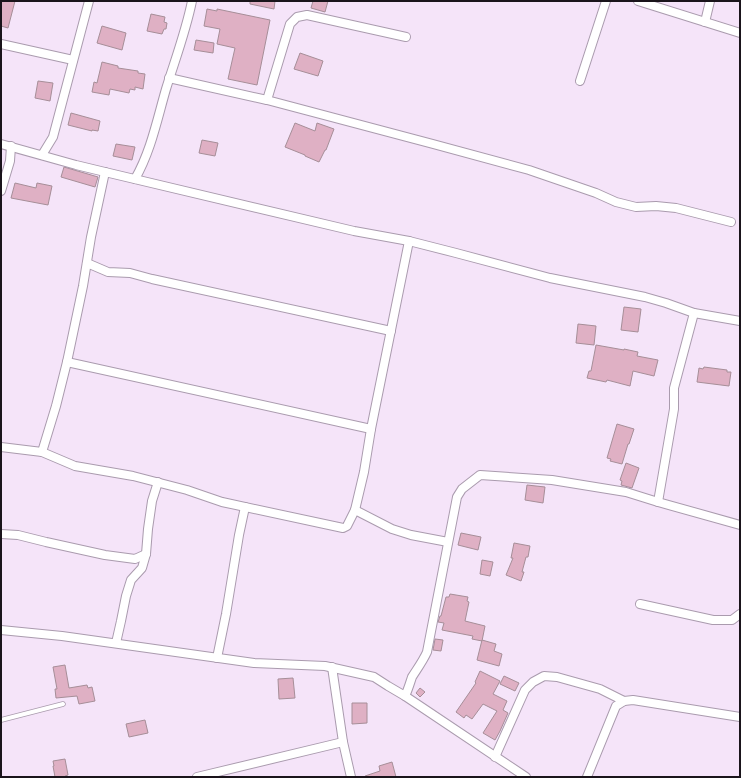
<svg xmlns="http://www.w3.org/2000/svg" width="741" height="778" viewBox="0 0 741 778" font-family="'DM Sans',sans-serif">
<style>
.building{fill:#dfb0c4;stroke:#a68e98}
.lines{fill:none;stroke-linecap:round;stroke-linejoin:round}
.lane-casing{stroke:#aa9bae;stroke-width:5.5}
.street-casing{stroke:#aa9bae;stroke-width:10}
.lane{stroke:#fff;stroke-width:4}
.street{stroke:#fff;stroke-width:8}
</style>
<rect width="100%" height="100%" fill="#f5e4f9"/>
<!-- building -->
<g class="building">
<path d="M 1,1 L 15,1 L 8,28 L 1,26 Z"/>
<path d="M 250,1 L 275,1 L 274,9 L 250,4 Z"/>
<path d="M 313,1 L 328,1 L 325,12 L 311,8 Z"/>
<path d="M 207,9 L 217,11 L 217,9 L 270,20 L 257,85 L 228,79 L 235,48 L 217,44 L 220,29 L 204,26 Z"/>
<path d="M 151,14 L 165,17 L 164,22 L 167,23 L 166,29 L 164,29 L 162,34 L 147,31 Z"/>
<path d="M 102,26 L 126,33 L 122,50 L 97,43 Z"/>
<path d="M 196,40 L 214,43 L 213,53 L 194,50 Z"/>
<path d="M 300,53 L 323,61 L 318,76 L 294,69 Z"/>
<path d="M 102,62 L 118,66 L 118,68 L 138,71 L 138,73 L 145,74 L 143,89 L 135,87 L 135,90 L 130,89 L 129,93 L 110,89 L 109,95 L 92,92 L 94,82 L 97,83 Z"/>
<path d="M 38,81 L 53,83 L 50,101 L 35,98 Z"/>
<path d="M 71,113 L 100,121 L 98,131 L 92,130 L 92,131 L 68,125 Z"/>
<path d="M 295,123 L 315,131 L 317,123 L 334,129 L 326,150 L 325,150 L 319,162 L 305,156 L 305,155 L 285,147 Z"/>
<path d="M 202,140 L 218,143 L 215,156 L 199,153 Z"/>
<path d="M 116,144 L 135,147 L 132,160 L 113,156 Z"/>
<path d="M 64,167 L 98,177 L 95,187 L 61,177 Z"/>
<path d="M 15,183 L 36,188 L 37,183 L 52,186 L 48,205 L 11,198 Z"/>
<path d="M 624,307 L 641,309 L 638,332 L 621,330 Z"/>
<path d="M 578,324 L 596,326 L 594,345 L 576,343 Z"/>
<path d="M 596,345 L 624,350 L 624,349 L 638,352 L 637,356 L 658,360 L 654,376 L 633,371 L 630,386 L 607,380 L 606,382 L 587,378 L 589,371 L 591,371 Z"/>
<path d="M 704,367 L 727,370 L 727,372 L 731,372 L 729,386 L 697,382 L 699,368 L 703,369 Z"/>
<path d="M 617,424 L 634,429 L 629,444 L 628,444 L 622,464 L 610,461 L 611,459 L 607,458 Z"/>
<path d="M 626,463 L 639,468 L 632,488 L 621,485 L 622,481 L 620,480 Z"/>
<path d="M 527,485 L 545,487 L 543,503 L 525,500 Z"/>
<path d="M 461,533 L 481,537 L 478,550 L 458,545 Z"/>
<path d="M 514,543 L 530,546 L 528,557 L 526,557 L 522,572 L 524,572 L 521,581 L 506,575 L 513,558 L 511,558 Z"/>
<path d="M 482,560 L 493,562 L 490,576 L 480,574 Z"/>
<path d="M 450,594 L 468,597 L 467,601 L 469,602 L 465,621 L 485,626 L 482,641 L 472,639 L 473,636 L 442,630 L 444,623 L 438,622 L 440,616 L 441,616 L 446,597 L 449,597 Z"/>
<path d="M 435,639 L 443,640 L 441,651 L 433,650 Z"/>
<path d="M 482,640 L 496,644 L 494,651 L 502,654 L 499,666 L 477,660 Z"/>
<path d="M 65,665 L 69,688 L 87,685 L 88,688 L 92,687 L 95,701 L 79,704 L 77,696 L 56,698 L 55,689 L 57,689 L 53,667 Z"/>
<path d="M 480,671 L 500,681 L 493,694 L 507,701 L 503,710 L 508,713 L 500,731 L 495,740 L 483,733 L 497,711 L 483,704 L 472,719 L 466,715 L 464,718 L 456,712 L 476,683 L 475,682 Z"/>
<path d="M 504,676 L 519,683 L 515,691 L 500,684 Z"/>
<path d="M 293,678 L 295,698 L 279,699 L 278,679 Z"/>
<path d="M 420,688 L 425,692 L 420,697 L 416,693 Z"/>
<path d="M 352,703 L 367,703 L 367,723 L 352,724 Z"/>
<path d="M 145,720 L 148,733 L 129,737 L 126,724 Z"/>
<path d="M 65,759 L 68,775 L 65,776 L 66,777 L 55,777 L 53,766 L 54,766 L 53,761 Z"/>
<path d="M 392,762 L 396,777 L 365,777 L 365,776 L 380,771 L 379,766 Z"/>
</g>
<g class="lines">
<!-- lane casing -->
<g class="lane-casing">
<path id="lane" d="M 1,720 L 63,704"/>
</g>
<!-- street casing -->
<g class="street-casing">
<g id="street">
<path d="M 638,1 L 740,33"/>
<path d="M 705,22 L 710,1"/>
<path d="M 1,44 L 73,60"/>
<path d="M 169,78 L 267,100 L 433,144 L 529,170 L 596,193 L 616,202 L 636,207 L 656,206 L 676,208 L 731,222"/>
<path d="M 580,81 L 606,1"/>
<path d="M 267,100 L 290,24 L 297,17 L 307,15 L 406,37"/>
<path d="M 1,144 L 76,165 L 105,172 L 354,231 L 409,241 L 456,253 L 550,278 L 645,297 L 666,303 L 694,313 L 740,321"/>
<path d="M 42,155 L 53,137 L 89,1"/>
<path d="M 135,179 C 151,151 157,120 166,89 C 175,60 186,31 192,1"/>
<path d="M 1,191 L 10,161 L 11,146"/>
<path d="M 87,263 L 108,272 L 130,273 L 152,279 L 391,331"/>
<path d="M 67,362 L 371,429"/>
<path d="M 1,447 L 42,452 L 75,466 L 133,476 L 187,490 L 222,502 L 343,528 L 347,526 L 355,510 L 364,472 L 371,429 L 409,241"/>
<path d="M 42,452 L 56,406 L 67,362 L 83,286 L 91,237 L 105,172"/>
<path d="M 658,502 L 674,409 L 674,388 L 694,313"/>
<path d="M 355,510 L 392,529 L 411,535 L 448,542"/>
<path d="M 1,534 L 18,535 L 46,542 L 105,555 L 135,559 L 146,554"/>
<path d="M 640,604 L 713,620 L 732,620 L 740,614"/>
<path d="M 1,630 L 62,636 L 254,663 L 325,666 L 374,677 L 388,686 L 405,696 L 526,777"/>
<path d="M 116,643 L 121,621 L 126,596 L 131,580 L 142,568 L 146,554 L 148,529 L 152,501 L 158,482"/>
<path d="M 217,658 L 226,614 L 239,535 L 245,507"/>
<path d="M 332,667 L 343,742 L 351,777"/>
<path d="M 405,696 C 408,690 410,683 412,677 C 417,669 423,661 427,652 L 457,497 L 462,489 L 480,475 L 552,480 L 626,492 L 658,502 L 740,525"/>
<path d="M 495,757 L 525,690 L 533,682 L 544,676 L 557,677 L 600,689 L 624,701"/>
<path d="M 197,777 L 343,742"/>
<path d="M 587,777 L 616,706 L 624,701 L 633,700 L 740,717"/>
</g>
</g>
<!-- lane -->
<use href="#lane" class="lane"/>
<!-- street -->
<use href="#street" class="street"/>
</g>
<!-- border -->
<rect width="741" height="778" fill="none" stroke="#1a141b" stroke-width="4"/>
</svg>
